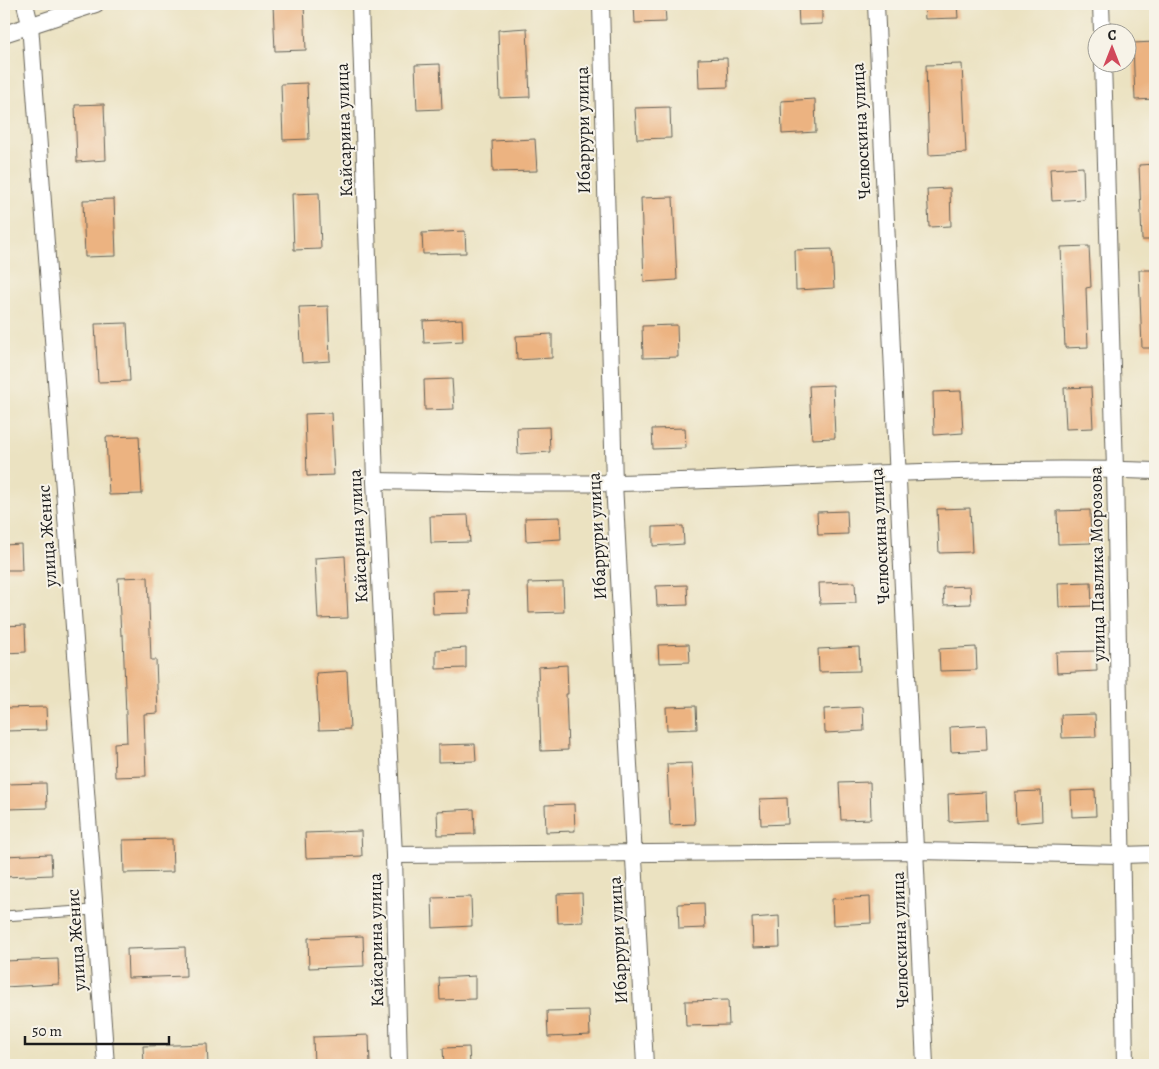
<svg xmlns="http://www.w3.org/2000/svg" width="1159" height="1069" viewBox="0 0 1159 1069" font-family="Alegreya,serif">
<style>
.building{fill:#ecb381}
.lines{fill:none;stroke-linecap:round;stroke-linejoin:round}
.lane-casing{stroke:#646156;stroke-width:11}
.street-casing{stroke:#646156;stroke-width:18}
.lane{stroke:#fff;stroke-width:9}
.street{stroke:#fff;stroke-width:16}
.labels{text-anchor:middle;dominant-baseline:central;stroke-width:4;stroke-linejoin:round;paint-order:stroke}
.street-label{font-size:18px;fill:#1c1c1c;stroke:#f7f3e8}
</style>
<rect width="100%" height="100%" fill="#f7f3e8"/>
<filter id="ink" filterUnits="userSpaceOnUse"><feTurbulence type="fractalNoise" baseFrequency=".02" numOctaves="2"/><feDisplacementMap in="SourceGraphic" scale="10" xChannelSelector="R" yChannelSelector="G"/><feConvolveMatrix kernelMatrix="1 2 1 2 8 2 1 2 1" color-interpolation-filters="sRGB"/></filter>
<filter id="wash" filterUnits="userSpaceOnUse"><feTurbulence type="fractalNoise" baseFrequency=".0096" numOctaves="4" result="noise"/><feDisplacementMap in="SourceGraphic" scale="20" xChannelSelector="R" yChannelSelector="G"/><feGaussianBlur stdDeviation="1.12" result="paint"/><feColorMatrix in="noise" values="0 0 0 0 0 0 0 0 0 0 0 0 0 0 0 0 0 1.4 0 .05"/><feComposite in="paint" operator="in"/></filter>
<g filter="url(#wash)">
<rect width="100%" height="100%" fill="#ebe2c1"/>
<g id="blocks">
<!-- building -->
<g class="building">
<path d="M 273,4 L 304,4 L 306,50 L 275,51 Z"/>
<path d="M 634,4 L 665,4 L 666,22 L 635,23 Z"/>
<path d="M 798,4 L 822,4 L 822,24 L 799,25 Z"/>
<path d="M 924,4 L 957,4 L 958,18 L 925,19 Z"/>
<path d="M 527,28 L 530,97 L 500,98 L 498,30 Z"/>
<path d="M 1155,42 L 1155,99 L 1135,100 L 1133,43 Z"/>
<path d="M 727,58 L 728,87 L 699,88 L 698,59 Z"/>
<path d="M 440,64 L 442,109 L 417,110 L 415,65 Z"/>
<path d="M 962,64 L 966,153 L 929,155 L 926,65 Z"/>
<path d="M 307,83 L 309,139 L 283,140 L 281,84 Z"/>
<path d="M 815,99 L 816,132 L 782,134 L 781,101 Z"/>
<path d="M 104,104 L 106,160 L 77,162 L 75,105 Z"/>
<path d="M 670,107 L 671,138 L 637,139 L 635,108 Z"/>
<path d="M 535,139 L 537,171 L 493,172 L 492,141 Z"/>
<path d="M 1155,164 L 1155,240 L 1142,240 L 1139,165 Z"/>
<path d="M 1083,167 L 1084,199 L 1052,201 L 1050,169 Z"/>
<path d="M 950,188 L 951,226 L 929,227 L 927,189 Z"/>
<path d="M 319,193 L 321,249 L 294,250 L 292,194 Z"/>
<path d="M 673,197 L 677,280 L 644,282 L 641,198 Z"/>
<path d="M 114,199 L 116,256 L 85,257 L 83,200 Z"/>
<path d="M 465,231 L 466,253 L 423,254 L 422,233 Z"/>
<path d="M 1089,246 L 1091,287 L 1086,288 L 1088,347 L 1065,348 L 1061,247 Z"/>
<path d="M 832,249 L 834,288 L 796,290 L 795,250 Z"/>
<path d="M 1139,270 L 1155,270 L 1155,348 L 1142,348 Z"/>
<path d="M 328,306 L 330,361 L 302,363 L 299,307 Z"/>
<path d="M 462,319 L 463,341 L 424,343 L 423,321 Z"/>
<path d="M 127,323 L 130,381 L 98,382 L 95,324 Z"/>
<path d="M 677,325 L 678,357 L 643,358 L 642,326 Z"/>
<path d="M 552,334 L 552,358 L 517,360 L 516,336 Z"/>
<path d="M 452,379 L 454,409 L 425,410 L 424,380 Z"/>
<path d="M 833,385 L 835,438 L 812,439 L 809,386 Z"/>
<path d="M 1091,387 L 1093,428 L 1066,429 L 1064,388 Z"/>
<path d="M 961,391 L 963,433 L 934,435 L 933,392 Z"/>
<path d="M 331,413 L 334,475 L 307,476 L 305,414 Z"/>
<path d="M 549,427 L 550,452 L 518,454 L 517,428 Z"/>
<path d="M 685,428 L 686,448 L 653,449 L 652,429 Z"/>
<path d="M 139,436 L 142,494 L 109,495 L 106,437 Z"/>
<path d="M 970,508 L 972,552 L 939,553 L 937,509 Z"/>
<path d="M 1090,510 L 1091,543 L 1058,544 L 1057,511 Z"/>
<path d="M 847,511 L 848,534 L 818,535 L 817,512 Z"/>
<path d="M 468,515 L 470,542 L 431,543 L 430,516 Z"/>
<path d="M 560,517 L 561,539 L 526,541 L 525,518 Z"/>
<path d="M 683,526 L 684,544 L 653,546 L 653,527 Z"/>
<path d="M 21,544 L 22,570 L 4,570 L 4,545 Z"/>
<path d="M 345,556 L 348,618 L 318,619 L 315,558 Z"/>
<path d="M 148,577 L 151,660 L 156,660 L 158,713 L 144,714 L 146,776 L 115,777 L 114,743 L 127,742 L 123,635 L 121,635 L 118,578 Z"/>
<path d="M 563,582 L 564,612 L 529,613 L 528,583 Z"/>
<path d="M 855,582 L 856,603 L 820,604 L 819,583 Z"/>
<path d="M 1091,582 L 1092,606 L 1059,607 L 1058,583 Z"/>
<path d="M 687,585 L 688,605 L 657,606 L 656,586 Z"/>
<path d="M 970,586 L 971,604 L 944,605 L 943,587 Z"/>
<path d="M 469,590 L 470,613 L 433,614 L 432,591 Z"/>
<path d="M 25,625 L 26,652 L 4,653 L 4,626 Z"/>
<path d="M 689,644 L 690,662 L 659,663 L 658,645 Z"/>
<path d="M 859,647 L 860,671 L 819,672 L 818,649 Z"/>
<path d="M 976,647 L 977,670 L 940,671 L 939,649 Z"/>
<path d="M 466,648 L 466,668 L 436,669 L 436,650 Z"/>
<path d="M 1096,651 L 1097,671 L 1057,673 L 1056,652 Z"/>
<path d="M 567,665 L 568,694 L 566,694 L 568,750 L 541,751 L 538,667 Z"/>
<path d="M 347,671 L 350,729 L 319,730 L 316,673 Z"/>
<path d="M 696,706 L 697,729 L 667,730 L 666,707 Z"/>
<path d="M 46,707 L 47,730 L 4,731 L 4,708 Z"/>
<path d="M 863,707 L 864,731 L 825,733 L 824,709 Z"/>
<path d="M 1095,714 L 1096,737 L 1062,738 L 1061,715 Z"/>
<path d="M 986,725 L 987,750 L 951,752 L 950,727 Z"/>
<path d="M 475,744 L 476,761 L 438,762 L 438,745 Z"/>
<path d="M 692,763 L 695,824 L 670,825 L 667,764 Z"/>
<path d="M 870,782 L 871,819 L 841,820 L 839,783 Z"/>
<path d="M 46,783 L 47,808 L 7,809 L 6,784 Z"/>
<path d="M 1095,790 L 1096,816 L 1072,817 L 1071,791 Z"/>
<path d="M 1041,791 L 1042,821 L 1016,823 L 1015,792 Z"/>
<path d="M 986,792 L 987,820 L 949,822 L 948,794 Z"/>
<path d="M 787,798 L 788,824 L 761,825 L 760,799 Z"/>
<path d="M 574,804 L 575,831 L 546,832 L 545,805 Z"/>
<path d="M 474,809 L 475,834 L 438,835 L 437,811 Z"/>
<path d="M 361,831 L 362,856 L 306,858 L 305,833 Z"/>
<path d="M 172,839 L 173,872 L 124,873 L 123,840 Z"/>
<path d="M 51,854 L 52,875 L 4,877 L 4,856 Z"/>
<path d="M 582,893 L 583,922 L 558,923 L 557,894 Z"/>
<path d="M 471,897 L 472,926 L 433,928 L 432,898 Z"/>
<path d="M 870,897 L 871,923 L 833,925 L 832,899 Z"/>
<path d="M 704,903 L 705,928 L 679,929 L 678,904 Z"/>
<path d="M 779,916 L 780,947 L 753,948 L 752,918 Z"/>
<path d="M 363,936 L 364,966 L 309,968 L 308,938 Z"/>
<path d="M 185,947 L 186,976 L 128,978 L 127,949 Z"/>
<path d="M 58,959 L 59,984 L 4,987 L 4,961 Z"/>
<path d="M 475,976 L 475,999 L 440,1000 L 439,978 Z"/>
<path d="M 728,1000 L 729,1025 L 686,1026 L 685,1001 Z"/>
<path d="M 589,1010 L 590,1035 L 548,1037 L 547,1011 Z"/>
<path d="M 369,1035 L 370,1065 L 314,1065 L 313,1037 Z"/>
<path d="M 207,1044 L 208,1065 L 144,1065 L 143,1046 Z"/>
<path d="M 469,1047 L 470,1065 L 444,1065 L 443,1048 Z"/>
</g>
</g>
</g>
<g filter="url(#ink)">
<use href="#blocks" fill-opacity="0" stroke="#646156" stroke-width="1"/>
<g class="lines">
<!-- lane casing -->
<g class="lane-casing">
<path id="lane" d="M 4,916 L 94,910"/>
</g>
<!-- street casing -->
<g class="street-casing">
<g id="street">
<path d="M 25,4 L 30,24 L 106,1065"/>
<path d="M 360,4 L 375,481 L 394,855 L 399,1065"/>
<path d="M 601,4 L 614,483 L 645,1065"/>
<path d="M 876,4 L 925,1065"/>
<path d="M 1101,4 L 1102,32"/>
<path d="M 4,34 L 96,4"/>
<path d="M 1103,62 L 1115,469 L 1125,1065"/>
<path d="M 375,481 C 455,482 535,485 614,483 C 795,479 975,465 1155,471"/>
<path d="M 394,855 L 916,851 L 1122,855 L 1155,854"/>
</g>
</g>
<!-- lane -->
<use href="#lane" class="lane"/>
<!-- street -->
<use href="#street" class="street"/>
</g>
</g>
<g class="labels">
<!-- street labels -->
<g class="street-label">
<text transform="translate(344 130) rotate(-92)">Кайсарина улица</text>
<text transform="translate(583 130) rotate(-91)">Ибаррури улица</text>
<text transform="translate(861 131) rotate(-93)">Челюскина улица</text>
<text transform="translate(47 536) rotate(-94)">улица Женис</text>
<text transform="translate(358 536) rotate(-93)">Кайсарина улица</text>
<text transform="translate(597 536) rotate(-93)">Ибаррури улица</text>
<text transform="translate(880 536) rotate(-93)">Челюскина улица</text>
<text transform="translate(1097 564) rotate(-91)">улица Павлика Морозова</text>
<text transform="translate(76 940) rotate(-94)">улица Женис</text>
<text transform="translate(376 940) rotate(-91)">Кайсарина улица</text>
<text transform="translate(618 940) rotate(-93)">Ибаррури улица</text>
<text transform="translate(900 940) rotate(-92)">Челюскина улица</text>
</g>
</g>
<!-- margin -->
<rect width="1159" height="1069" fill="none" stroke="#f7f3e8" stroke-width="20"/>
<!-- north arrow -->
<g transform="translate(1112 48)"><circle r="24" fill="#f7f3e8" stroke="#9f9d96"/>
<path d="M0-4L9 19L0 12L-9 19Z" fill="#d1495b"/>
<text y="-8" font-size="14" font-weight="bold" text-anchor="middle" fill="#1c1c1c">С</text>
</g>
<!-- scale -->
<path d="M25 1036v8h144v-8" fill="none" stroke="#1c1c1c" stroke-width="2.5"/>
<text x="32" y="1036" font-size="15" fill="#1c1c1c" stroke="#f7f3e8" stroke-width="4" paint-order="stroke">50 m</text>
</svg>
